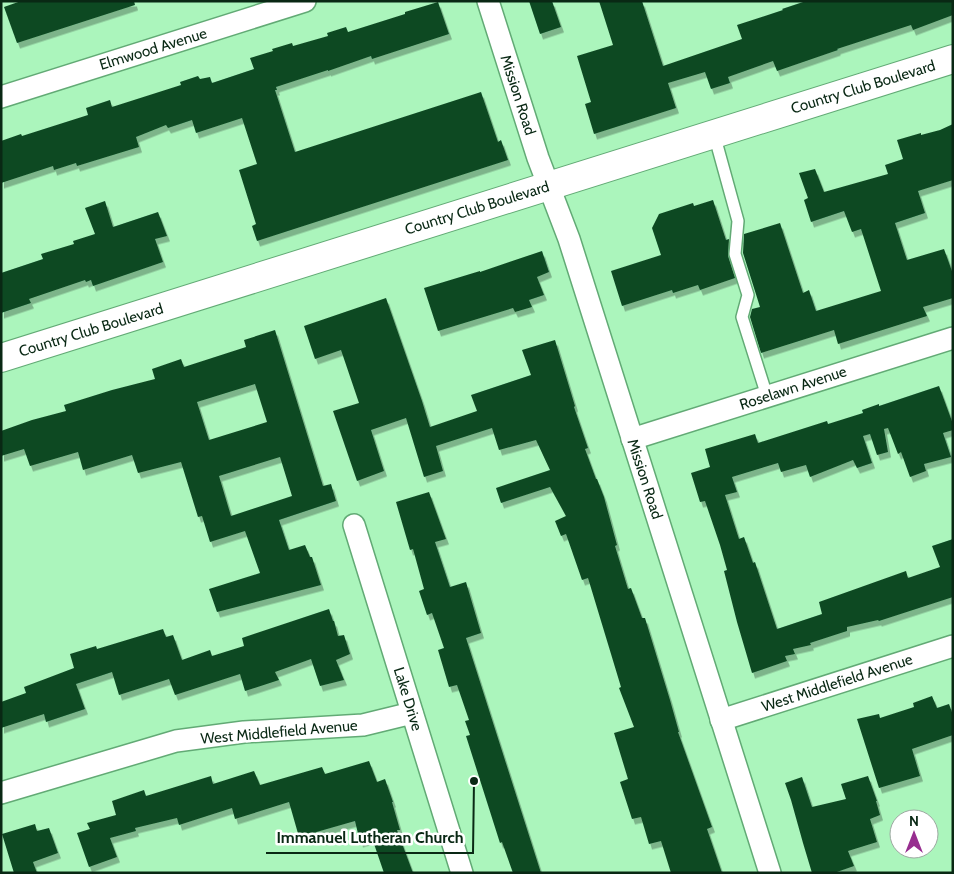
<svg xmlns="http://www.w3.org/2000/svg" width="954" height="874" viewBox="0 0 954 874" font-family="Cabin,sans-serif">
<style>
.building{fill:#0d4823;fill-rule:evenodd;filter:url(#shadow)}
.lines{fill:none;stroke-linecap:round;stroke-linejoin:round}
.service-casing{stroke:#62aa75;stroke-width:14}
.minor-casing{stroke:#62aa75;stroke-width:24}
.tertiary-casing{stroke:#62aa75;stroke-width:30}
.service{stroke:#fff;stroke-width:11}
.minor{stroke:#fff;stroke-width:21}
.tertiary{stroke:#fff;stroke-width:28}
.labels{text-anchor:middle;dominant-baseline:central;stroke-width:5;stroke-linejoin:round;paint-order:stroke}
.street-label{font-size:15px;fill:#092814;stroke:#fff}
.leader{fill:none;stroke:#092814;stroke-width:2}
.callout-dot{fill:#092814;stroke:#fff;stroke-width:2}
.callout-label{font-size:16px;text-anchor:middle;font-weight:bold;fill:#092814;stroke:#fff;stroke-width:5;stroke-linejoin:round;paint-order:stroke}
</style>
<defs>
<filter id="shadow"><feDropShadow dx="3" dy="5.5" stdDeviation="0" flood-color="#0004"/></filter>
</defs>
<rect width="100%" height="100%" fill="#abf5bc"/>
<!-- building -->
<g class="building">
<path d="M 21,1 L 134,1 L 135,5 L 17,43 L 4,7 Z"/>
<path d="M 529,1 L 552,1 L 561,27 L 540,34 Z"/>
<path d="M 599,1 L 642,1 L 663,66 L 742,39 L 737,25 L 783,10 L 782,9 L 806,1 L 953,1 L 953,15 L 913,30 L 911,25 L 837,49 L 838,50 L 777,71 L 773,61 L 728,77 L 730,83 L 711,89 L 705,72 L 668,83 L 676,108 L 594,134 L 585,104 L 591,102 L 577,56 L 613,45 Z"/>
<path d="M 438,2 L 449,34 L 372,59 L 371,56 L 328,71 L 328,70 L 276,87 L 277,90 L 275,90 L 295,152 L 481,92 L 498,142 L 501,140 L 508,160 L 257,241 L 252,226 L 256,224 L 239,170 L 257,164 L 242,118 L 196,133 L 192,120 L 168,128 L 166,125 L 136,137 L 139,147 L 77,166 L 76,163 L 54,170 L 53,166 L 1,183 L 1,141 L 21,134 L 22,136 L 88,115 L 86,108 L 110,100 L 112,107 L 181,85 L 180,82 L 198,76 L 200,79 L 210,77 L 212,83 L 254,69 L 250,58 L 273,51 L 272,49 L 292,43 L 293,46 L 328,36 L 327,33 L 346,27 L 348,32 L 405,14 L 405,12 Z"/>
<path d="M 953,124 L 953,180 L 918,191 L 925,213 L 895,223 L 907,260 L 944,249 L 953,274 L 953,298 L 923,307 L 927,316 L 838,344 L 834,330 L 761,353 L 750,317 L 752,309 L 760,307 L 743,253 L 744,234 L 780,223 L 803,293 L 809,290 L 816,311 L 881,291 L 861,229 L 852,232 L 844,211 L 811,222 L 804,200 L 808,198 L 799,173 L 815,169 L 824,192 L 888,174 L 885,165 L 903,159 L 897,140 L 921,133 L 921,135 L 940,130 Z"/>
<path d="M 713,200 L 726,240 L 729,239 L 728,256 L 735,278 L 700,290 L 698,285 L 673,293 L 672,290 L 622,306 L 611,271 L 661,255 L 652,228 L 659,214 L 693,203 L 694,206 Z"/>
<path d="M 105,201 L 113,227 L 158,212 L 167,236 L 155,239 L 163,262 L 93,286 L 91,280 L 86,282 L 85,280 L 29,299 L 31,303 L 1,313 L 1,273 L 43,259 L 41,254 L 74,244 L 73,241 L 95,234 L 85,208 Z"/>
<path d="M 542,251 L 549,272 L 537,277 L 544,295 L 529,300 L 532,307 L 515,312 L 513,308 L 438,331 L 424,288 L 480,271 L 480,272 Z"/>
<path d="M 386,298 L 422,401 L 430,427 L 477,411 L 471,395 L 531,375 L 522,350 L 555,340 L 575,406 L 574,407 L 588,448 L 585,449 L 596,479 L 597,479 L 604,497 L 617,545 L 615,546 L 628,589 L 631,588 L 642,618 L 645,618 L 670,700 L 679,732 L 678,732 L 712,827 L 707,829 L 722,873 L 671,873 L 661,841 L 649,844 L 641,817 L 632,819 L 620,782 L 628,779 L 614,733 L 634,727 L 619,688 L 621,687 L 588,578 L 582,580 L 566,534 L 561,536 L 555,521 L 566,516 L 550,487 L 501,503 L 496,488 L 550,470 L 536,440 L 499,450 L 492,428 L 436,446 L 443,471 L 424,477 L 406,418 L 371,430 L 384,471 L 357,481 L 333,411 L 359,403 L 341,350 L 315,359 L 304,326 Z"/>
<path d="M 275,330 L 323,486 L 331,484 L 336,501 L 279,520 L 289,550 L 305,545 L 310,557 L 312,557 L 321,585 L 217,612 L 209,589 L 260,573 L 245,531 L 210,542 L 202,516 L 198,517 L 181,462 L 138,473 L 132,455 L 83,470 L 78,452 L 30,466 L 24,449 L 1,456 L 1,431 L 32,420 L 66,411 L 64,405 L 112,390 L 155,379 L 152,369 L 181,359 L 184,367 L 246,347 L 244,340 ZM 255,384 L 267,422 L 209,440 L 197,402 ZM 280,457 L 292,496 L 231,516 L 219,476 Z"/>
<path d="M 939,386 L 953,424 L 953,430 L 943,433 L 951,457 L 924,464 L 926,471 L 910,477 L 901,452 L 898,454 L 888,428 L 884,429 L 888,452 L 877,455 L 870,434 L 863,436 L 872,463 L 857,468 L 853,460 L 810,477 L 806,465 L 781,472 L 778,463 L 732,477 L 737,492 L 725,495 L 739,539 L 744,537 L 753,563 L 755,562 L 777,629 L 822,614 L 819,602 L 906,571 L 908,578 L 940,567 L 932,546 L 953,539 L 953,597 L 879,621 L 878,620 L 847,627 L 847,631 L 810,643 L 811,645 L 793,649 L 795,654 L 785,656 L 787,661 L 752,673 L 737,622 L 724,571 L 727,570 L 720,545 L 705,501 L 700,502 L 691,473 L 710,467 L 705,449 L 755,434 L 758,443 L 827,421 L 828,424 L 863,413 L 862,410 L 879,404 L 879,406 Z"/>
<path d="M 429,492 L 446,539 L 435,542 L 450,587 L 466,582 L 481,633 L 466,638 L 541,873 L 513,873 L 502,842 L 500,843 L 466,736 L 470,735 L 465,721 L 469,720 L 457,685 L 449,687 L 438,650 L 444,648 L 432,613 L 427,615 L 419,591 L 424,589 L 413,549 L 410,550 L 396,502 Z"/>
<path d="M 329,609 L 333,621 L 334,621 L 338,636 L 344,635 L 350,654 L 336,660 L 344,680 L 320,686 L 311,659 L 275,672 L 279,680 L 245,691 L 240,674 L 175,695 L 169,679 L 119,695 L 112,672 L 76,684 L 85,709 L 46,722 L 44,714 L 1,728 L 1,702 L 26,693 L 24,687 L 74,668 L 70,654 L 96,646 L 97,649 L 163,629 L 166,637 L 173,635 L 182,660 L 210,650 L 212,656 L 244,646 L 242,638 Z"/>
<path d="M 932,696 L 937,708 L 949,704 L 953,715 L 953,735 L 912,749 L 920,776 L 879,788 L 857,719 L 879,714 L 880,718 L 914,707 L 913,703 Z"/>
<path d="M 369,761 L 377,782 L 385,779 L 393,802 L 392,802 L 400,830 L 397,830 L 413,873 L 384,873 L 372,838 L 360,842 L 355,821 L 299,837 L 289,802 L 235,819 L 232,808 L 179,825 L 177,818 L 135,828 L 136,831 L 110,838 L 117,857 L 89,867 L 77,833 L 90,829 L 87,823 L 116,815 L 112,801 L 144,790 L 146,796 L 211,776 L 213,784 L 254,771 L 260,785 L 322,767 L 325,774 Z"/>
<path d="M 868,776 L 877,801 L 876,801 L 880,815 L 870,819 L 877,842 L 848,851 L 854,866 L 834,873 L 812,873 L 803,843 L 791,800 L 785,783 L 802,777 L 812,807 L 846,799 L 841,784 Z"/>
<path d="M 35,824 L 37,831 L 49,828 L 58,853 L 33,862 L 37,873 L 14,873 L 2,834 Z"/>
</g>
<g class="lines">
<!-- service casing -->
<g class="service-casing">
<path id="service" d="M 714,134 L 738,221 L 735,254 L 748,295 L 742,317 L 767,396"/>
</g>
<!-- minor casing -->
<g class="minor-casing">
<g id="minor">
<path d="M 488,1 L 538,158 L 569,239 L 770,873"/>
<path d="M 1,97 L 305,1"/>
<path d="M 632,439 L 953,338"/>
<path d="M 354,525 L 462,873"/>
<path d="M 721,720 L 953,646"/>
<path d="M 1,793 L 176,741 L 244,732 L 363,725 L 412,713"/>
</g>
</g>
<!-- tertiary casing -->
<g class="tertiary-casing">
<path id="tertiary" d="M 1,358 L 953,59"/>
</g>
<!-- service -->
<use href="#service" class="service"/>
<!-- minor -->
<use href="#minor" class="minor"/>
<!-- tertiary -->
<use href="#tertiary" class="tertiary"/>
</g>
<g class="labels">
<!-- street labels -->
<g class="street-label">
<text transform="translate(153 49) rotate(-17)">Elmwood Avenue</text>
<text transform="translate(863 87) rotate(-17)">Country Club Boulevard</text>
<text transform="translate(518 95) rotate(72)">Mission Road</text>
<text transform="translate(477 208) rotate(-17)">Country Club Boulevard</text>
<text transform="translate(91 330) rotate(-17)">Country Club Boulevard</text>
<text transform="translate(793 388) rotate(-18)">Roselawn Avenue</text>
<text transform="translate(645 479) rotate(72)">Mission Road</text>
<text transform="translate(837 683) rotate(-18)">West Middlefield Avenue</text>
<text transform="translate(408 699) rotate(73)">Lake Drive</text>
<text transform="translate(279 732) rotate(-5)">West Middlefield Avenue</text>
</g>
</g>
<!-- callouts -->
<path class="leader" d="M474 781L473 853H266"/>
<circle class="callout-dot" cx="474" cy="781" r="5"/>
<g class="callout-label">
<text x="370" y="843">Immanuel Lutheran Church</text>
</g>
<!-- border -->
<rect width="954" height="874" fill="none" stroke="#092814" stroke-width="5"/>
<!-- north arrow -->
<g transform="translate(914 834)"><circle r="24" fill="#ffffff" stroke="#9da9a1"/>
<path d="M0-4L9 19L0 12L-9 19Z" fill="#972d8f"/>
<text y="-8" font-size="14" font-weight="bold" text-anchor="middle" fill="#092814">N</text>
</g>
</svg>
